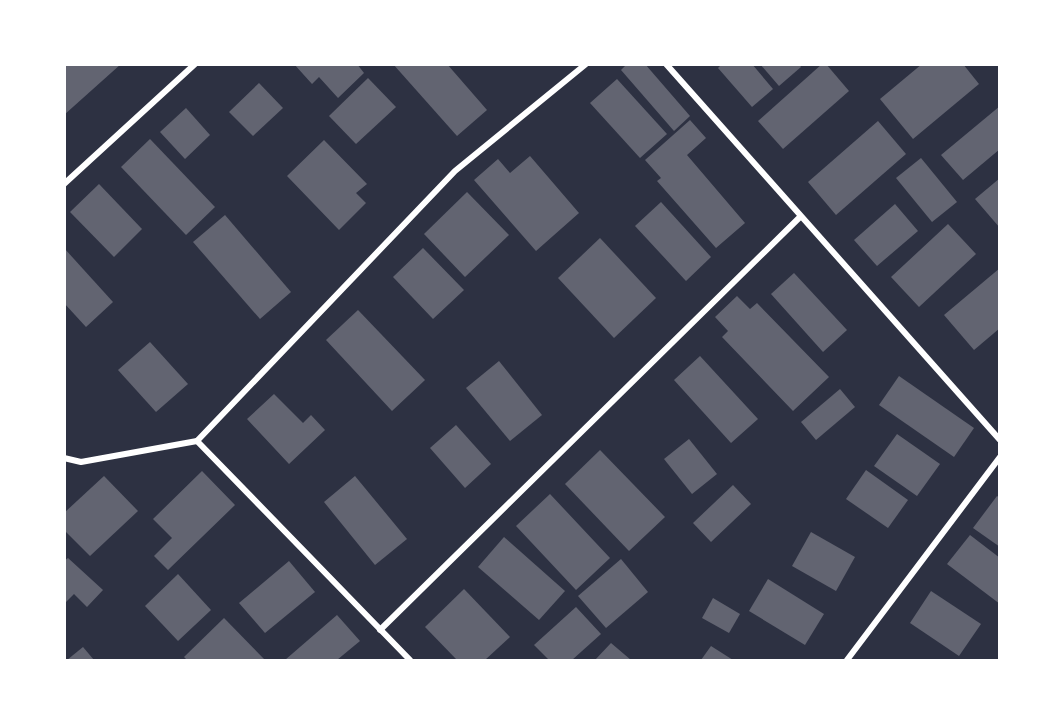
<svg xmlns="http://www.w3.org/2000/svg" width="1064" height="725" viewBox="0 0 1064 725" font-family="Mulish,sans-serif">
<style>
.building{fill:#626471}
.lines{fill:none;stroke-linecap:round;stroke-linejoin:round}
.minor{stroke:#fff;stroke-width:6}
</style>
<rect width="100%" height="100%" fill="#2d3142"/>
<!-- building -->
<g class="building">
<path d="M 64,64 L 121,64 L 64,115 Z"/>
<path d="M 294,64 L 357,64 L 364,73 L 338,98 L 319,77 L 312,84 Z"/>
<path d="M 393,64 L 447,64 L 487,110 L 457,136 Z"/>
<path d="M 627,64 L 645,64 L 690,116 L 674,131 L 621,70 Z"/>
<path d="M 722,64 L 752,64 L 773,89 L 752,107 L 718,68 Z"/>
<path d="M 760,64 L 799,64 L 801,67 L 779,86 Z"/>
<path d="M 822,64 L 826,64 L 849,91 L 783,149 L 758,121 Z"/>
<path d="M 922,64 L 963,64 L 979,84 L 913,139 L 880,99 Z"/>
<path d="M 368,78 L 396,107 L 356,144 L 329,116 Z"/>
<path d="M 617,79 L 667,134 L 640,158 L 590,103 Z"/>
<path d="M 259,83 L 283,108 L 253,136 L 229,112 Z"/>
<path d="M 1000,106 L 1000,149 L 963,180 L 941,155 Z"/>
<path d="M 186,108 L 210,135 L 185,159 L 160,132 Z"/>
<path d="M 690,120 L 706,138 L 687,155 L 745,223 L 716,248 L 657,181 L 661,178 L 645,160 Z"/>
<path d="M 878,121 L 906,154 L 836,215 L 808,182 Z"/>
<path d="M 150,139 L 215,207 L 186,235 L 121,167 Z"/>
<path d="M 324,140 L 367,184 L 356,193 L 366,203 L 339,230 L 287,176 Z"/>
<path d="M 530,156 L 579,213 L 536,251 L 474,180 L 498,159 L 510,173 Z"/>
<path d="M 921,158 L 957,202 L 932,222 L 896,178 Z"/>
<path d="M 1000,178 L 1000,228 L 975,199 Z"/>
<path d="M 99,184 L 142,229 L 114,257 L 70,212 Z"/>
<path d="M 467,192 L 509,235 L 465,277 L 424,234 Z"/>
<path d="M 661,202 L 711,257 L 686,281 L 635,226 Z"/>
<path d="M 895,204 L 918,231 L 877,266 L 854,240 Z"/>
<path d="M 225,215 L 291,292 L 260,319 L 193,242 Z"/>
<path d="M 948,224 L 976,254 L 919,307 L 891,277 Z"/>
<path d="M 600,238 L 656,298 L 614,338 L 558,278 Z"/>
<path d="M 64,248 L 113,302 L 86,327 L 64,303 Z"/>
<path d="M 423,248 L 464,290 L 433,319 L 393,277 Z"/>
<path d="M 1000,268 L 1000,328 L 974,350 L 944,315 Z"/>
<path d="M 794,273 L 847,330 L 823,352 L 771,294 Z"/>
<path d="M 737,296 L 750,309 L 757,303 L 829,377 L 793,411 L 722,337 L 728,331 L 715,317 Z"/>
<path d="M 358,310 L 425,380 L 392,411 L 326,340 Z"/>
<path d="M 150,342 L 188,384 L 156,412 L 118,370 Z"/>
<path d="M 700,356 L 758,419 L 731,443 L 674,380 Z"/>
<path d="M 499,361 L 542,415 L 510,441 L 466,388 Z"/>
<path d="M 899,376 L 974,428 L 954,457 L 879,405 Z"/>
<path d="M 840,389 L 855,407 L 816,440 L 801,422 Z"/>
<path d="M 274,394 L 303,423 L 311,415 L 325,430 L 289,464 L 247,419 Z"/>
<path d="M 456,425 L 491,464 L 465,488 L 430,448 Z"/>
<path d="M 897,434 L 940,464 L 917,496 L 874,466 Z"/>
<path d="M 689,439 L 717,474 L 692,494 L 664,459 Z"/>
<path d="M 600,450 L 665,517 L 629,551 L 565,484 Z"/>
<path d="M 866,470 L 908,500 L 888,528 L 846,499 Z"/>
<path d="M 202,471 L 235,505 L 168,570 L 154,556 L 172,538 L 153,519 Z"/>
<path d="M 104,476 L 138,511 L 90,556 L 64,530 L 64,513 Z"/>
<path d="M 355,476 L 407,539 L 375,565 L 324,502 Z"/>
<path d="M 733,485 L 751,504 L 711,542 L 693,523 Z"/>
<path d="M 550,494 L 610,558 L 576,590 L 516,526 Z"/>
<path d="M 997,496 L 1000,498 L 1000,547 L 973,528 Z"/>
<path d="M 811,532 L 855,557 L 836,591 L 792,566 Z"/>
<path d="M 970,535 L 1000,558 L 1000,604 L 947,564 Z"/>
<path d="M 504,537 L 565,591 L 539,620 L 478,567 Z"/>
<path d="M 68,558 L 103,590 L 87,607 L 74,594 L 64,604 L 64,561 Z"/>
<path d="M 621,559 L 648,592 L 606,628 L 578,596 Z"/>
<path d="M 289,561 L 315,592 L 265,633 L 239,603 Z"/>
<path d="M 178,574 L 211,610 L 178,641 L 145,606 Z"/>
<path d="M 768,579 L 824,614 L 805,645 L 749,611 Z"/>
<path d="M 464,589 L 510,637 L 485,660 L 457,660 L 425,627 Z"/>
<path d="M 931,591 L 981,624 L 959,656 L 910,623 Z"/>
<path d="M 713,598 L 740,614 L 729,633 L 702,618 Z"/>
<path d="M 576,607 L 601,634 L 572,660 L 549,660 L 534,645 Z"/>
<path d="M 337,615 L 360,641 L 337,660 L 285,660 Z"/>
<path d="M 224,618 L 265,660 L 187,660 L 184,657 Z"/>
<path d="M 611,643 L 631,660 L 595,660 Z"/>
<path d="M 711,646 L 733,660 L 701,660 Z"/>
<path d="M 83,647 L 94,660 L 67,660 Z"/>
</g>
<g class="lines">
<!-- minor -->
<g class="minor">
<path d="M 666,64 L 1000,440"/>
<path d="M 64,184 L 195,64"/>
<path d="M 197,441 L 410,660"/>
<path d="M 64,458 L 81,462 L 197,441 L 455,171 L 586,64"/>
<path d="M 380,630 L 800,217"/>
<path d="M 847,660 L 1000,457"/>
</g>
</g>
<!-- border -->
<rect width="1064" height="725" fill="none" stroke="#ffffff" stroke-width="132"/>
</svg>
